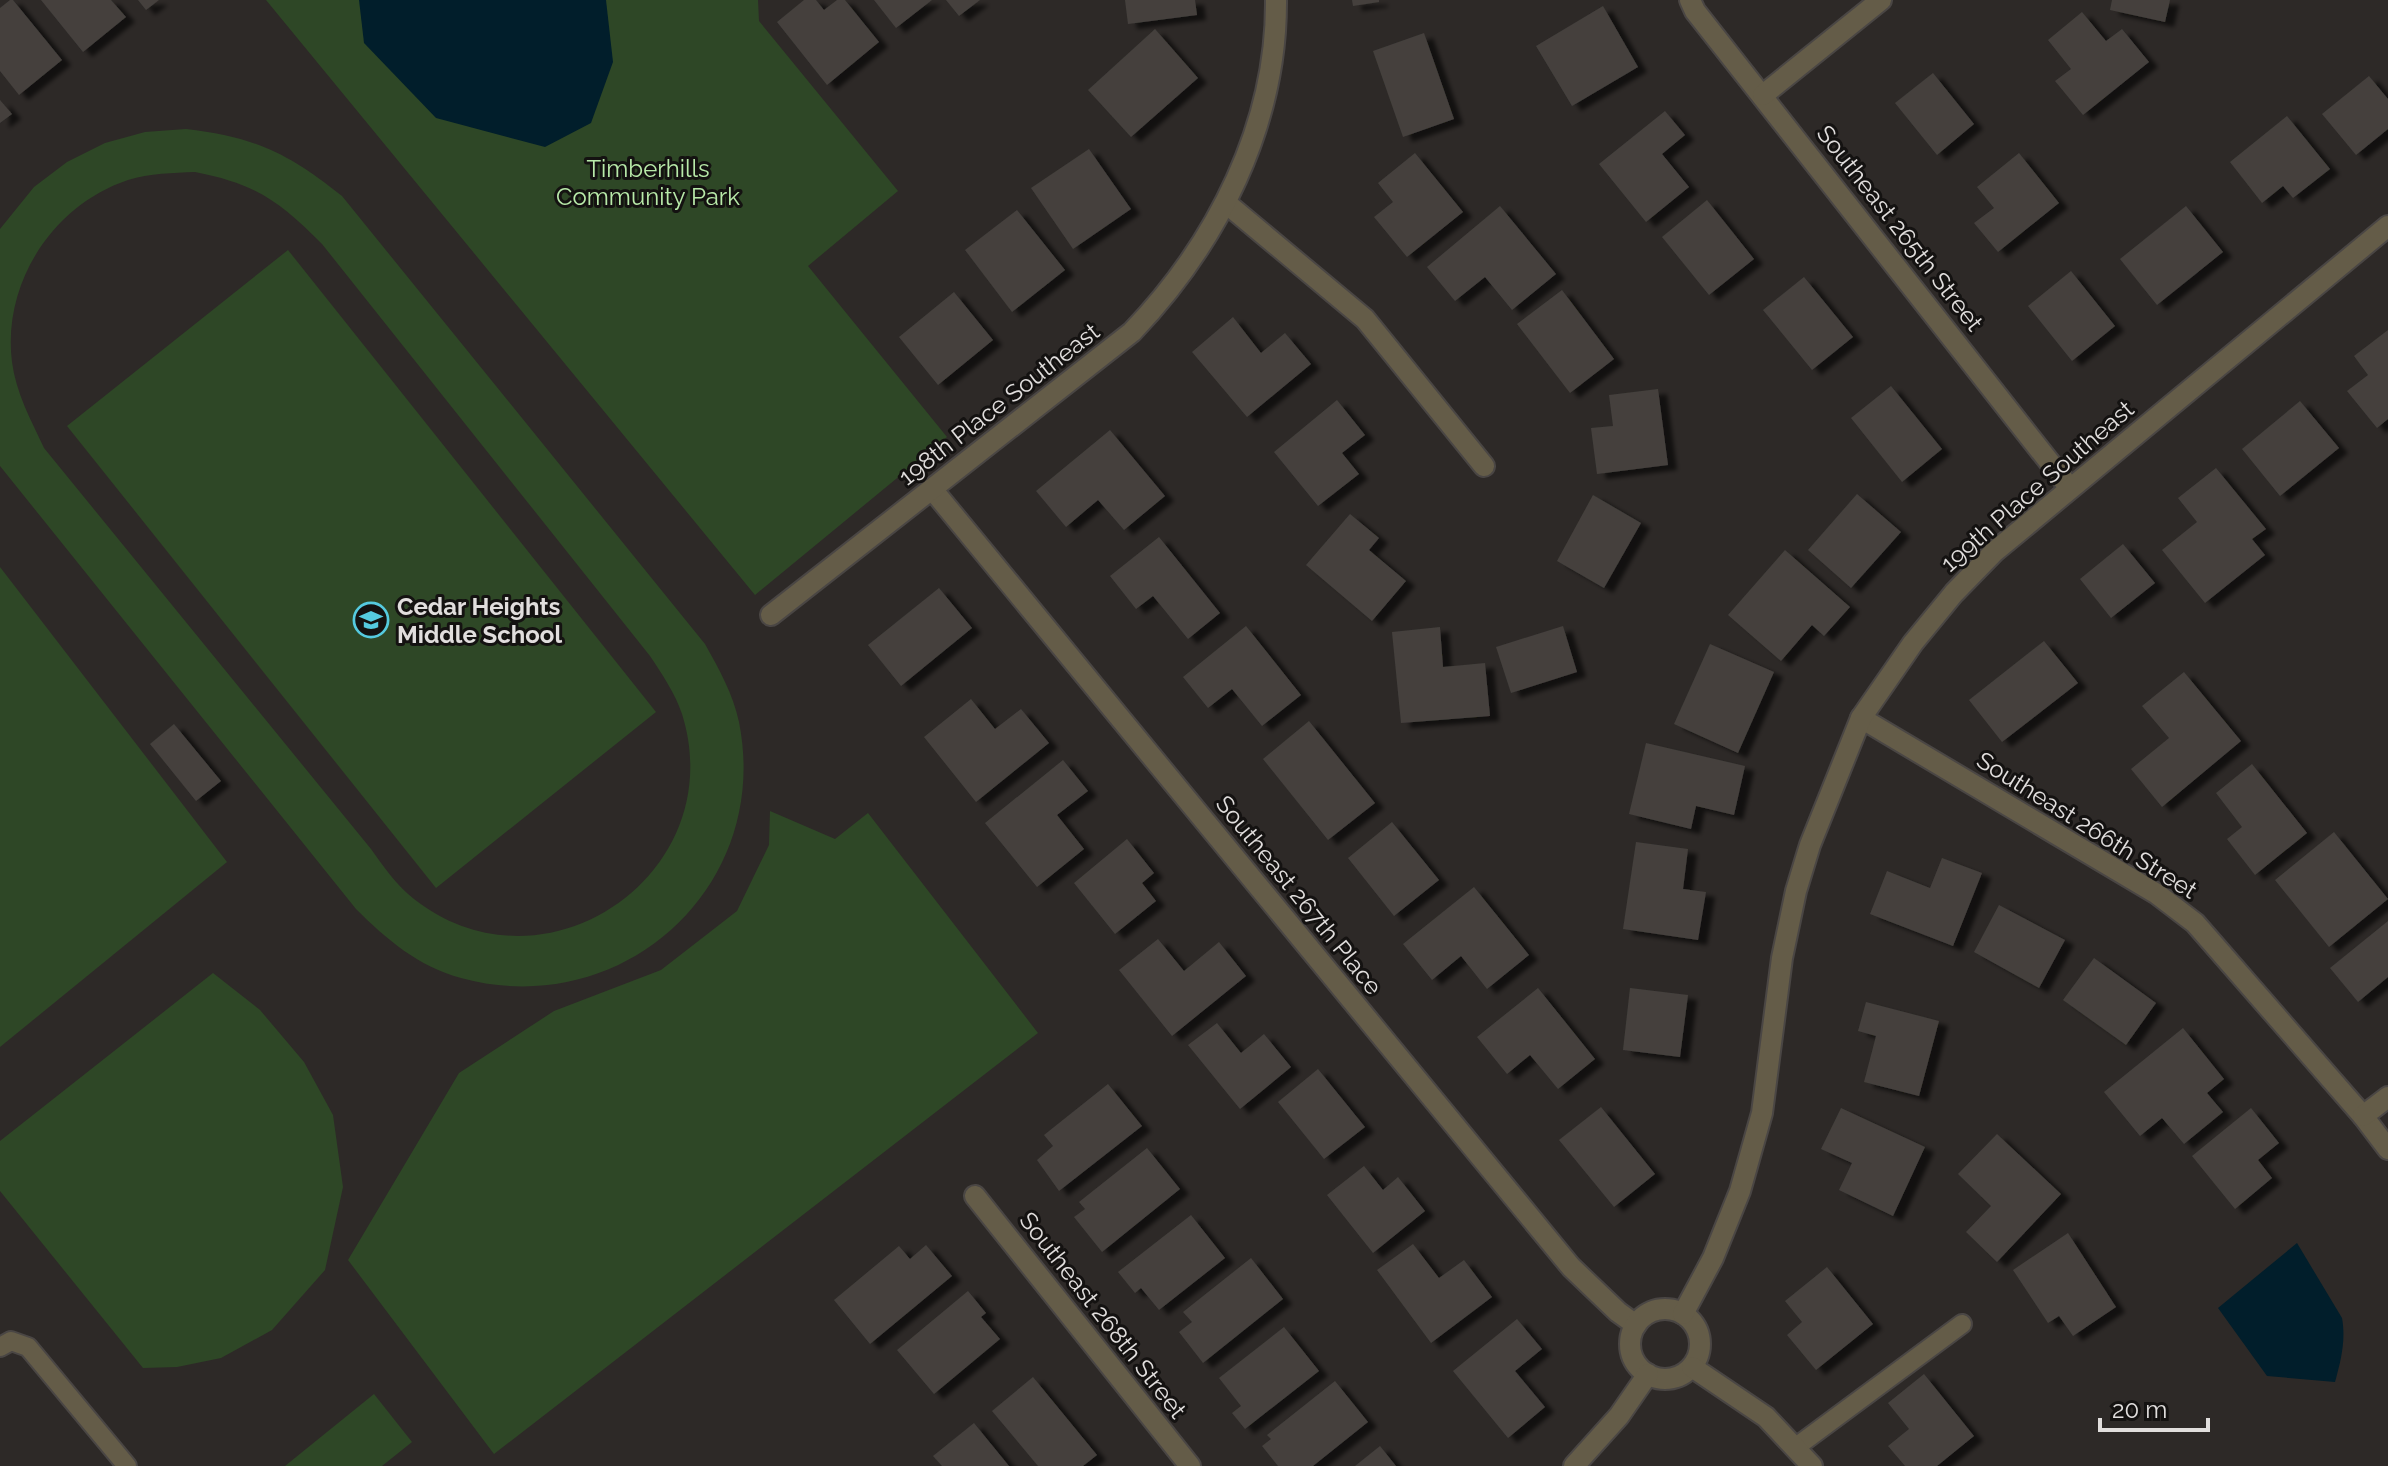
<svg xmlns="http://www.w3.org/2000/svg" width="2388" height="1466" viewBox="0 0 2388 1466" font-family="Raleway,sans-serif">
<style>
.green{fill:#2e4726;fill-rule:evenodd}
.water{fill:#011e2b}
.building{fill:#44403d;filter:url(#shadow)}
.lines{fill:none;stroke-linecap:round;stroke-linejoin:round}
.lane-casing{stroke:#4a4644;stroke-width:22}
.street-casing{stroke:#4a4644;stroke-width:24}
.lane{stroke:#645c48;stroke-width:18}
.street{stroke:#645c48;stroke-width:20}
.labels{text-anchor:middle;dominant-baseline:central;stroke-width:6;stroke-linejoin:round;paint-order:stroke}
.park-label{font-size:24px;fill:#b8eaa9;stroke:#141211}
.street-label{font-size:24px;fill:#e1dedd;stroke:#141211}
.poi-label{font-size:24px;font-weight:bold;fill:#e1dedd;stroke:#141211;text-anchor:start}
</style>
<defs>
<filter id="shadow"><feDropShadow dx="9" dy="5" stdDeviation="2" flood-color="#0009"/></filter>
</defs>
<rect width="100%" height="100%" fill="#2d2927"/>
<!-- green -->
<g class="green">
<path d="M 266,0 L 758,0 L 759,21 L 898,191 L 808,266 L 947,437 L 755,595 Z"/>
<path d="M 186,129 C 255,137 288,153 342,196 L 705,644 C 719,669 733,694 739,722 C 772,887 622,1022 461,978 C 419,967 386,939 356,909 L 0,466 L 0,229 L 34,187 L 67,162 L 105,143 L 145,132 ZM 195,172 C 256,184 279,201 322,244 L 650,656 C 662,674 675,693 682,714 C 732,873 545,1002 414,899 C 396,885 384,867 371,849 L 44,448 C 31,420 16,393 12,362 C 2,283 53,205 128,180 C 150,173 173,173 195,172 Z"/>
<path d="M 288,250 L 656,712 L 436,888 L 67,426 Z"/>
<path d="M 0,567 L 227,862 L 0,1047 Z"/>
<path d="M 770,811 L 835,839 L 868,813 L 1038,1033 L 494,1454 L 348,1260 L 459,1073 L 554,1011 L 661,970 L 737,911 L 769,845 Z"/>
<path d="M 213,973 L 260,1010 L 304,1062 L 333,1115 L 343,1187 L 325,1270 L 272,1330 L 221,1358 L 177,1367 L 143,1368 L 0,1191 L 0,1141 Z"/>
<path d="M 374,1394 L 412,1442 L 382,1466 L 285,1466 Z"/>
</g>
<!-- water -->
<g class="water">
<path d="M 359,0 L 606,0 L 613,62 L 591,123 L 545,147 L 436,118 L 364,43 Z"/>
<path d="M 2297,1243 L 2342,1318 C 2346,1340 2341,1360 2335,1382 L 2267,1376 L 2218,1308 Z"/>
</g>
<!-- building -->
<g class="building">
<path d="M 10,0 L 13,0 L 62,60 L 19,95 L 0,71 L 0,8 Z"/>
<path d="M 41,0 L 111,0 L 126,17 L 83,52 Z"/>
<path d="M 138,0 L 159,0 L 146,10 Z"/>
<path d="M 804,0 L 816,0 L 824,10 L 837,0 L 845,0 L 879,42 L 827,85 L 777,22 Z"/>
<path d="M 874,0 L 932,0 L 896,28 Z"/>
<path d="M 946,0 L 980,0 L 959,16 Z"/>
<path d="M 1125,0 L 1195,0 L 1197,15 L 1128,24 Z"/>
<path d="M 1352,0 L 1379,0 L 1379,2 L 1353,6 Z"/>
<path d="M 2112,0 L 2170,0 L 2165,22 L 2110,10 Z"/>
<path d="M 1603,6 L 1638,67 L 1572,106 L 1536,46 Z"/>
<path d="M 2082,12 L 2106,41 L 2122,29 L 2149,62 L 2083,115 L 2055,81 L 2071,69 L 2048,40 Z"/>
<path d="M 1155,29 L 1198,78 L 1131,137 L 1088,90 Z"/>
<path d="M 1424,33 L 1454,119 L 1403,137 L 1373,51 Z"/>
<path d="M 1933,73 L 1974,124 L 1937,155 L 1895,103 Z"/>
<path d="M 2369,76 L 2388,99 L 2388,129 L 2356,155 L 2322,114 Z"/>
<path d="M 0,100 L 12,114 L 0,123 Z"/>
<path d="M 1665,111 L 1685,135 L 1662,154 L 1689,187 L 1646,222 L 1599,164 Z"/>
<path d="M 2287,116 L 2330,169 L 2293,198 L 2283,186 L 2262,203 L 2230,162 Z"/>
<path d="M 1089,149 L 1131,209 L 1073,249 L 1031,188 Z"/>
<path d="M 1415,153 L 1463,212 L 1407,257 L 1374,217 L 1393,202 L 1378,183 Z"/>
<path d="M 2019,153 L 2059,203 L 1998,252 L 1974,223 L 1994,208 L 1977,187 Z"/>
<path d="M 1707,200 L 1754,259 L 1709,295 L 1662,237 Z"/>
<path d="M 1500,206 L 1556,274 L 1512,310 L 1485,277 L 1455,301 L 1427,267 Z"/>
<path d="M 2186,206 L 2223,252 L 2157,305 L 2120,259 Z"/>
<path d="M 1017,210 L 1065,270 L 1012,312 L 965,250 Z"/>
<path d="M 2071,271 L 2115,326 L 2072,361 L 2028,306 Z"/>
<path d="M 1804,277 L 1853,337 L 1812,370 L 1763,310 Z"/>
<path d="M 1562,290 L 1614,359 L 1570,393 L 1517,324 Z"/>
<path d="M 954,292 L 993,340 L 938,385 L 899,337 Z"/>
<path d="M 1233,317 L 1261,353 L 1285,333 L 1311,364 L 1247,417 L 1192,352 Z"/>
<path d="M 2388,330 L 2388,419 L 2377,428 L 2347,391 L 2368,375 L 2354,356 Z"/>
<path d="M 1891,386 L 1942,449 L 1902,482 L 1851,418 Z"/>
<path d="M 1658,389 L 1668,465 L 1597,474 L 1591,428 L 1613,426 L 1609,395 Z"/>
<path d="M 1337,400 L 1365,435 L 1342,453 L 1359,474 L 1318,506 L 1274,452 Z"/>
<path d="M 2300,401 L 2339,448 L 2280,496 L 2242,449 Z"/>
<path d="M 1110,430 L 1165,496 L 1124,530 L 1098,500 L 1066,527 L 1036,491 Z"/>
<path d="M 2216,468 L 2266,529 L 2252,539 L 2265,555 L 2205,603 L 2162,550 L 2197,522 L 2178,498 Z"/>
<path d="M 1857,494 L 1901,532 L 1851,588 L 1808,550 Z"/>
<path d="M 1593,495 L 1641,523 L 1604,588 L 1557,561 Z"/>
<path d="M 1350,514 L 1379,538 L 1369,550 L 1406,581 L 1372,621 L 1306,565 Z"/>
<path d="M 1159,537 L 1220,613 L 1188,639 L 1153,596 L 1136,609 L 1110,576 Z"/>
<path d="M 2123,544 L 2155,583 L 2111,618 L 2080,579 Z"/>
<path d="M 1785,550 L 1850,607 L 1824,636 L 1812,625 L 1781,661 L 1728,615 Z"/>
<path d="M 939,588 L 972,628 L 901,686 L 868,645 Z"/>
<path d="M 1246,626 L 1301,695 L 1262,726 L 1232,689 L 1208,708 L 1183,677 Z"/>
<path d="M 1563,626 L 1577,672 L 1511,693 L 1496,647 Z"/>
<path d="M 1440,627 L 1443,667 L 1485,663 L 1490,716 L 1401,723 L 1392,632 Z"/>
<path d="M 2044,641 L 2078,683 L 2002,742 L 1969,700 Z"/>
<path d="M 1710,644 L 1774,672 L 1738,753 L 1674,724 Z"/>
<path d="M 2184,672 L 2241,741 L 2162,807 L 2131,769 L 2169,738 L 2142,706 Z"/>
<path d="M 971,699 L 995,729 L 1021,709 L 1049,743 L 976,802 L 924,737 Z"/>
<path d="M 1309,721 L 1375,803 L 1328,840 L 1263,759 Z"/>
<path d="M 174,724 L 221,781 L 196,801 L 150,744 Z"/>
<path d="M 1646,743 L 1745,766 L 1734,815 L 1696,806 L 1691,829 L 1629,814 Z"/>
<path d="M 1063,760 L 1088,791 L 1057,815 L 1084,849 L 1037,887 L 985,823 Z"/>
<path d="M 2252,764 L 2307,833 L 2255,875 L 2227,839 L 2242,827 L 2216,793 Z"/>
<path d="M 1392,822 L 1439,880 L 1394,916 L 1348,858 Z"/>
<path d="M 2334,832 L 2388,899 L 2329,947 L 2275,880 Z"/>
<path d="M 1127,839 L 1154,873 L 1142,883 L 1156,901 L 1115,934 L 1074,883 Z"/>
<path d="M 1636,842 L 1688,849 L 1683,889 L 1706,892 L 1698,940 L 1623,929 Z"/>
<path d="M 1942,858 L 1982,873 L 1953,946 L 1870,914 L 1887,871 L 1930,888 Z"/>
<path d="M 1474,887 L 1529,955 L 1487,989 L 1461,956 L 1432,980 L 1403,944 Z"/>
<path d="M 1999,905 L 2065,940 L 2039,988 L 1974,952 Z"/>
<path d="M 2388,921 L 2388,977 L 2358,1002 L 2330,968 Z"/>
<path d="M 1158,939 L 1184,971 L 1219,942 L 1246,976 L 1172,1036 L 1119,970 Z"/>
<path d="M 2094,958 L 2156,1003 L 2126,1045 L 2063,1000 Z"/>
<path d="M 1538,988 L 1595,1059 L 1558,1089 L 1530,1055 L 1507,1074 L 1477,1037 Z"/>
<path d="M 1630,988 L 1688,995 L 1680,1057 L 1623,1050 Z"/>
<path d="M 1866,1002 L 1939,1021 L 1919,1096 L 1864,1082 L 1876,1036 L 1858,1031 Z"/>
<path d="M 1217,1023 L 1241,1053 L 1264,1034 L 1291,1067 L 1240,1109 L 1188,1045 Z"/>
<path d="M 2183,1028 L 2224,1079 L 2207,1093 L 2223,1112 L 2184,1144 L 2162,1118 L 2140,1136 L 2104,1092 Z"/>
<path d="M 1318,1069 L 1365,1127 L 1324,1159 L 1278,1102 Z"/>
<path d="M 1108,1084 L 1142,1126 L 1059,1191 L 1037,1160 L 1053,1146 L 1044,1135 Z"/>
<path d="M 1601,1107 L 1655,1174 L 1614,1207 L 1559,1140 Z"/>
<path d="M 1841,1108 L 1925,1147 L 1893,1216 L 1839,1190 L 1852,1163 L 1821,1149 Z"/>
<path d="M 2251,1108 L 2279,1143 L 2258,1160 L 2272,1178 L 2235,1209 L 2192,1156 Z"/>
<path d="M 1997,1134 L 2061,1194 L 1997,1262 L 1966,1232 L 1991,1206 L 1958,1174 Z"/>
<path d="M 1147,1148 L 1180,1189 L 1102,1252 L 1074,1217 L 1085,1209 L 1079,1202 Z"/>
<path d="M 1364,1166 L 1383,1190 L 1398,1177 L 1425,1211 L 1373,1253 L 1327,1195 Z"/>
<path d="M 1191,1215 L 1225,1258 L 1159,1310 L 1141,1288 L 1135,1293 L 1118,1272 Z"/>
<path d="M 2068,1233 L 2116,1307 L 2073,1336 L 2059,1316 L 2048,1323 L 2013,1270 Z"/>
<path d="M 1413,1244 L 1439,1278 L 1464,1260 L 1492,1297 L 1431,1343 L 1377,1270 Z"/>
<path d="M 926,1245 L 952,1276 L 870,1344 L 834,1300 L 899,1246 L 910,1259 Z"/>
<path d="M 1251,1258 L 1283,1299 L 1203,1363 L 1179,1332 L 1192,1322 L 1183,1312 Z"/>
<path d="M 1827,1267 L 1873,1324 L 1816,1370 L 1787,1335 L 1802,1322 L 1785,1301 Z"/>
<path d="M 968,1291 L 986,1313 L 981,1317 L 1000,1339 L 934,1394 L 897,1350 Z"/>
<path d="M 1517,1319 L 1542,1349 L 1515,1371 L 1545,1407 L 1508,1438 L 1453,1371 Z"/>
<path d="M 1284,1327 L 1319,1371 L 1245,1429 L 1232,1413 L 1241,1406 L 1219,1378 Z"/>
<path d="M 1924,1374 L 1974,1436 L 1937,1466 L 1905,1466 L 1888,1446 L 1909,1429 L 1888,1403 Z"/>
<path d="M 1033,1377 L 1097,1455 L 1083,1466 L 1038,1466 L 992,1411 Z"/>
<path d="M 1335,1381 L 1368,1422 L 1313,1466 L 1278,1466 L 1262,1446 L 1271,1439 L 1267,1435 Z"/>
<path d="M 974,1423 L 1009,1466 L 942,1466 L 933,1456 Z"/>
<path d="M 1380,1446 L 1396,1466 L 1355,1466 Z"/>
</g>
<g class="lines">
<!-- lane casing -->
<g class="lane-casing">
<g id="lane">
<path d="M 0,1347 L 11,1341 L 28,1347 L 127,1466"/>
<path d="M 1796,1447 L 1962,1324"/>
</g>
</g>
<!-- street casing -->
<g class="street-casing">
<g id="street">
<path d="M 1690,0 L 1695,11 L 2069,487"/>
<path d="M 1763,95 L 1881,0"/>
<path d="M 1226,203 L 1365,319 L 1484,466"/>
<path d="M 932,489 L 1571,1267 L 1618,1312 L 1636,1325"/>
<path d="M 771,615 L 1132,332 C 1217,243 1277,125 1276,0"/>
<path d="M 1861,718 L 2157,894 L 2195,923 L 2363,1116 L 2388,1149"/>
<path d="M 2363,1116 L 2388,1097"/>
<path d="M 975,1196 L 1190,1466"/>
<circle cx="1665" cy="1344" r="35"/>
<path d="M 1683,1314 L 1713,1258 L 1740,1191 L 1762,1113 L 1782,958 L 1796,891 L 1810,845 L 1861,718 L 1913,643 L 1954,593 L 1994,552 L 2388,226"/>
<path d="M 1692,1367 L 1766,1417 L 1812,1466"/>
<path d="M 1574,1466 L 1619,1416 L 1648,1374"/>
</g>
</g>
<!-- lane -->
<use href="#lane" class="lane"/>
<!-- street -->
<use href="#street" class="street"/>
</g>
<!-- icons -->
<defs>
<g id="school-ring" transform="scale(1.8)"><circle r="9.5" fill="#141211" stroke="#55cadf" stroke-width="1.5"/><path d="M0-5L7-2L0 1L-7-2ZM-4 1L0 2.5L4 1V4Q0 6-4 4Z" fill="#55cadf"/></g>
</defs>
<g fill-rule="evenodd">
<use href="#school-ring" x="371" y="620"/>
</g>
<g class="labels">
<!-- park labels -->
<g class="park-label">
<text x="648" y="168">Timberhills<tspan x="648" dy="28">Community Park</tspan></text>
</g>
<!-- street labels -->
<g class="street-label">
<text transform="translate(1900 228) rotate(52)">Southeast 265th Street</text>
<text transform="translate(999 404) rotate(-38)">198th Place Southeast</text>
<text transform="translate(2037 486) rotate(-41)">199th Place Southeast</text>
<text transform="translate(2087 825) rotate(32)">Southeast 266th Street</text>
<text transform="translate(1299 895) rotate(51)">Southeast 267th Place</text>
<text transform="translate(1103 1315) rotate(52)">Southeast 268th Street</text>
</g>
<!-- poi labels -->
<g class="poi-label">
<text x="397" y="606">Cedar Heights<tspan x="397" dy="28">Middle School</tspan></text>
</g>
</g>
<!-- scale -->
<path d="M2100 1418v12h108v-12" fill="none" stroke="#e1dedd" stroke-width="4"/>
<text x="2112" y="1418" font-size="24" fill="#e1dedd" stroke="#141211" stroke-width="6" paint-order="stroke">20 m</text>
</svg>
